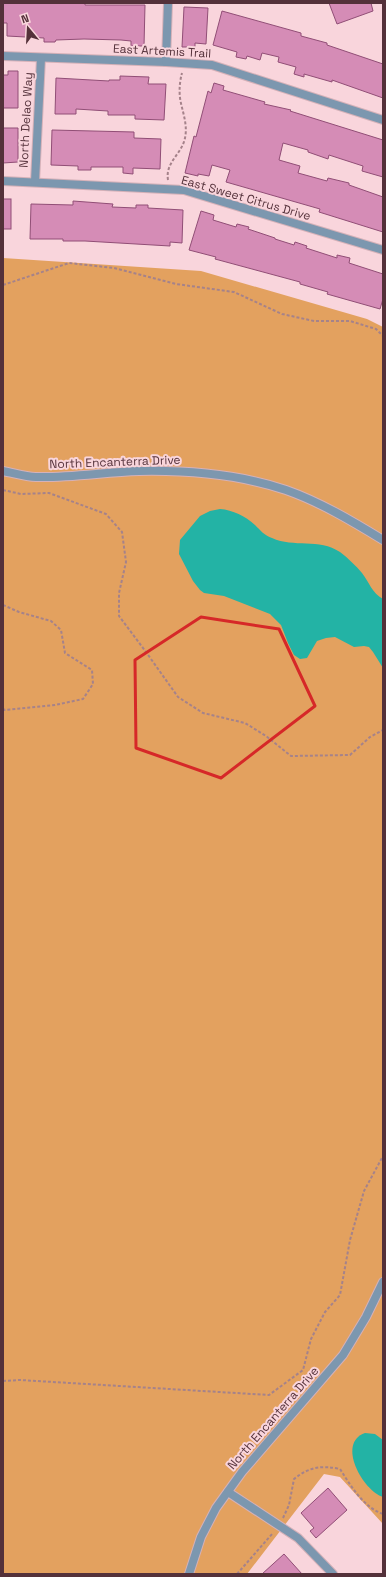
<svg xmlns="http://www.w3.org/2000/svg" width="386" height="1577" viewBox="0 0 386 1577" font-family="'Space Grotesk',sans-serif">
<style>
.green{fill:#e3a15f}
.water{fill:#23b3a5}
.building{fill:#d58cb6;stroke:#914e76}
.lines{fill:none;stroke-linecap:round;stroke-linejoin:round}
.minor-casing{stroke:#d5b1b8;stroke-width:10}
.path{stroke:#a5828a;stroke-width:2;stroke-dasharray:3 2;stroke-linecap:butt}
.minor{stroke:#7c97af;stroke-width:8}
.marked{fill:none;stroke:#d62828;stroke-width:3;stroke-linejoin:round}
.labels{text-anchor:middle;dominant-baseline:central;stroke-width:4;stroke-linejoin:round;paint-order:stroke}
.street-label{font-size:12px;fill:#54313a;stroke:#f9d5dc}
</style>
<rect width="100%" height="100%" fill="#f9d5dc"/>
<!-- green -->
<path class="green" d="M 3,258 L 201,271 L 367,319 L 383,327 L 383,1524 L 340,1477 L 324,1474 L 247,1574 L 3,1574 Z"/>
<!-- water -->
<g class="water">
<path d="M 220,509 C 233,510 245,516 255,525 C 260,530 265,536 272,538 C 294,548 319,538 340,552 C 348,558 356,566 362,573 C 369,582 372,593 383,599 L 383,668 L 373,652 L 369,647 L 364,646 L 354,647 L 335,637 L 326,638 L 317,641 L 307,658 L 300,659 L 294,655 L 288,643 L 281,625 L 270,614 L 224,596 L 204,593 L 200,590 L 193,581 L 179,554 L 180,540 L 200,516 L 210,511 Z"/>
<path d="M 365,1433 L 375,1434 L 383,1440 L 383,1497 C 363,1491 336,1443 365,1433 Z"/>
</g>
<!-- building -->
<g class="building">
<path d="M 3,3 L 85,3 L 85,5 L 145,5 L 144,46 L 131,46 L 131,41 L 121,40 L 84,39 L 56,40 L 55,42 L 44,42 L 44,38 L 7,36 L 7,23 L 3,23 Z"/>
<path d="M 329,3 L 371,3 L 373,11 L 337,24 Z"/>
<path d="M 184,7 L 208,8 L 206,44 L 195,43 L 195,47 L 182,47 Z"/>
<path d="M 222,11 L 301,33 L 301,36 L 327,43 L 327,45 L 383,64 L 383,98 L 332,80 L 332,82 L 304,74 L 304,77 L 294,74 L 296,67 L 278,62 L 279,57 L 262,53 L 260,60 L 247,56 L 246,59 L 236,57 L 237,52 L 213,45 Z"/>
<path d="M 8,71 L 18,71 L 18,108 L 3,108 L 3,75 L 8,75 Z"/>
<path d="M 120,76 L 149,77 L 148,84 L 166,84 L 164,120 L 135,119 L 135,115 L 108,115 L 108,111 L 76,109 L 76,114 L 55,114 L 56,78 L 109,81 L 109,80 L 120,80 Z"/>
<path d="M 214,83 L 224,86 L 223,90 L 265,102 L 264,104 L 291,110 L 290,111 L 383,140 L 383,177 L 362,171 L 363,166 L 329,155 L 328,159 L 308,152 L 308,150 L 283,143 L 279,160 L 300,166 L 298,173 L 327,181 L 328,178 L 349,183 L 349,185 L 383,197 L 383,232 L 319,212 L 320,209 L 226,182 L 230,170 L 212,165 L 209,176 L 198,174 L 198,176 L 185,173 L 194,136 L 196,137 L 208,91 L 211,93 Z"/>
<path d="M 3,128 L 18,128 L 18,162 L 3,163 Z"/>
<path d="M 52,130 L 134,132 L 134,138 L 161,139 L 160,169 L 133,168 L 133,174 L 123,173 L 123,167 L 91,167 L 91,170 L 78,170 L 78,166 L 51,165 Z"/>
<rect x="3" y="199" width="8" height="30"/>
<path d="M 73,201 L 113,204 L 112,207 L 136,208 L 136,205 L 148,205 L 148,208 L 183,210 L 182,243 L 170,242 L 170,246 L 85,241 L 63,241 L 63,239 L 30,239 L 31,204 L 73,205 Z"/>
<path d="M 201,211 L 214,215 L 213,220 L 236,227 L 237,224 L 249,227 L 248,229 L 275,238 L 275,239 L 294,245 L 295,242 L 307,246 L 306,248 L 337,258 L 337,255 L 350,258 L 349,263 L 383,274 L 383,299 L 380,309 L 327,294 L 328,292 L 300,284 L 300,282 L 215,259 L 216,257 L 189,250 Z"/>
<path d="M 328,1488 L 347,1510 L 316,1538 L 310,1531 L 314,1528 L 301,1513 Z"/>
<path d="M 284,1554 L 302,1574 L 262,1574 Z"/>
</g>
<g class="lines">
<!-- minor casing -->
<g class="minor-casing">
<g id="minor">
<path d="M 3,56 L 166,62 L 212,65 L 383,120"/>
<path d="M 166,62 L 168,3"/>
<path d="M 3,181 L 184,190 L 383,250"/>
<path d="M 35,182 L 41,58"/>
<path d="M 3,471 C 14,473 25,477 36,477 C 70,478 105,472 139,471 C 189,470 238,474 286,490 C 320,502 352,521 383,540"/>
<path d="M 228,1492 L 298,1538 L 333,1574"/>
<path d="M 189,1574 L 201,1537 L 216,1508 L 242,1472 L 343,1355 L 366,1317 L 383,1282"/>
</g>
</g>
<!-- path -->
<g class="path">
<path d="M 168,180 C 165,162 182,154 185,138 C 188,124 182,111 180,98 C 179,89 180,80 182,73"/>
<path d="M 3,285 L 69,263 L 114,268 L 176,284 L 234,292 L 282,314 L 314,321 L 350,321 L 376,329 L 383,336"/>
<path d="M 3,490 L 21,494 L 49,493 L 106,514 L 122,532 L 126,562 L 119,593 L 119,616 L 146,652 L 178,697 L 203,713 L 245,723 L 266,736 L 291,756 L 350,755 L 370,737 L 383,730"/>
<path d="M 3,605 L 19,612 L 51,621 L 61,630 L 65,653 L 92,670 L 93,684 L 83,699 L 55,705 L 5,710 L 3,709"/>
<path d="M 3,1381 L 20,1380 L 269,1395 L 303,1370 L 311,1339 L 325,1312 L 340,1295 L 350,1240 L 364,1191 L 383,1156"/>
<path d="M 283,1518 L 289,1505 L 294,1479 C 309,1467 321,1465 340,1469 C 351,1486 363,1507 383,1514"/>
<path d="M 237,1574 L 273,1533"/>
</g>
<!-- minor -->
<use href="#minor" class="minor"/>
</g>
<!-- marked area -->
<path class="marked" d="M 201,617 L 279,629 L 315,706 L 221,778 L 136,748 L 135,660 Z"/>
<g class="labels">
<!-- street labels -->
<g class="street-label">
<text transform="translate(162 51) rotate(3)">East Artemis Trail</text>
<text transform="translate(26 120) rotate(-87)">North Delao Way</text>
<text transform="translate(246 198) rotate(16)">East Sweet Citrus Drive</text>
<text transform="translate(115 462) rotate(-2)">North Encanterra Drive</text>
<text transform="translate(273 1418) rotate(-49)">North Encanterra Drive</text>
</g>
</g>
<!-- border -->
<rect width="386" height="1577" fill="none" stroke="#54313a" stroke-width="8"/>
<!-- north arrow -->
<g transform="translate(28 28) rotate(342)" stroke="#f9d5dc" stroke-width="3" paint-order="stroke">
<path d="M0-3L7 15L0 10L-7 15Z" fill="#54313a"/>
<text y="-6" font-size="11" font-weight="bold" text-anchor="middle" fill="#54313a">N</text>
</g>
</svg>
